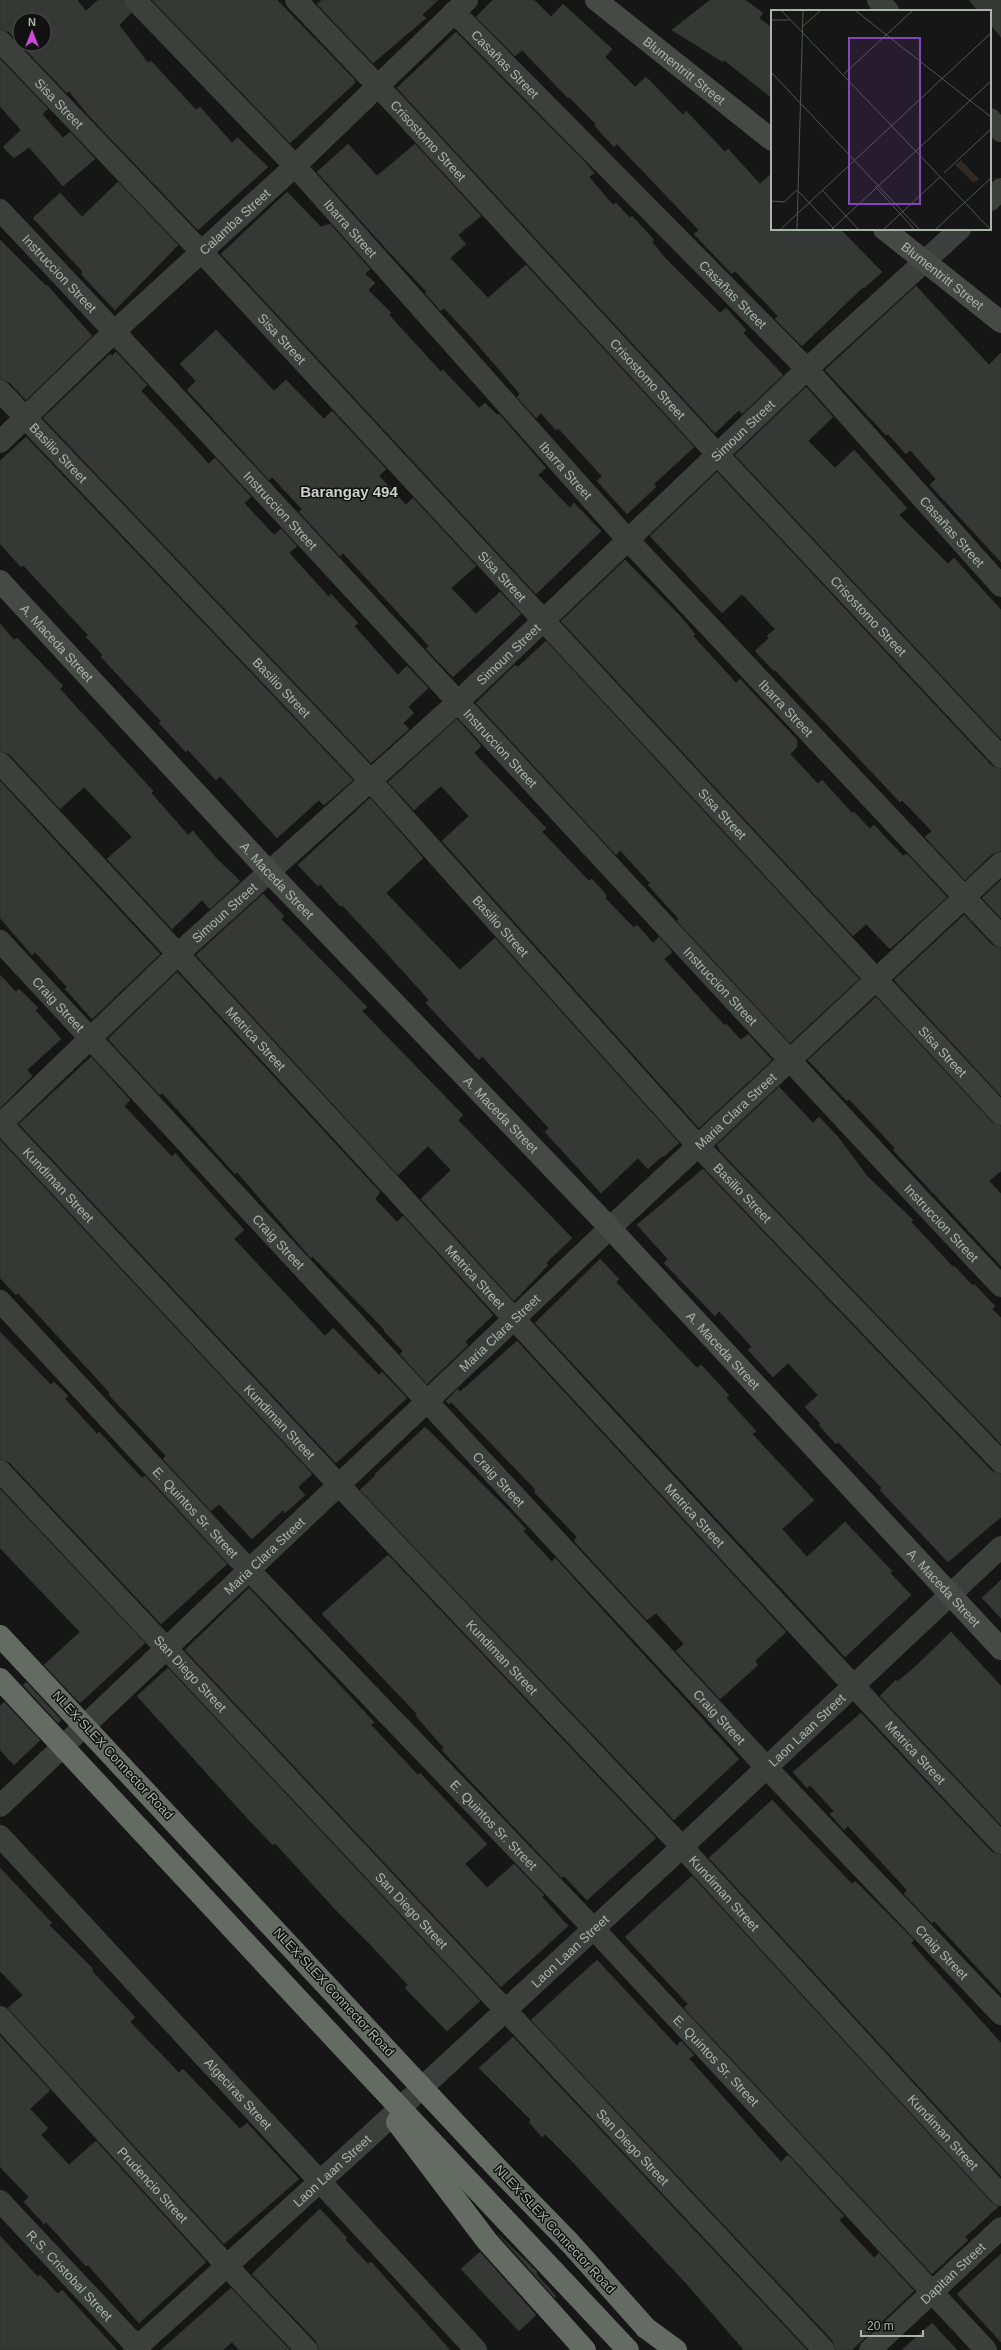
<svg xmlns="http://www.w3.org/2000/svg" width="1001" height="2350" viewBox="0 0 1001 2350" font-family="Arial,sans-serif">
<style>
.building{fill:#353835;stroke:#2f3230}
.lines{fill:none;stroke-linecap:round;stroke-linejoin:round}
.minor{stroke:#3b403c;stroke-width:22}
.tertiary{stroke:#3b403c;stroke-width:22}
.secondary{stroke:#454a44;stroke-width:22}
.motorway{stroke:#636b63;stroke-width:22}
.motorway-bridge{stroke:#636b63;stroke-width:22}
.labels{text-anchor:middle;dominant-baseline:central;stroke-width:3;stroke-linejoin:round;paint-order:stroke}
.street-label{font-size:13px;fill:#a9b5a8;stroke:#101110}
.quarter-label{font-size:15px;font-weight:bold;fill:#c9d1c9;stroke:#101110}
.inset-road{fill:none;stroke:#505650;stroke-width:1}
.view{fill:#8447ba;fill-opacity:0.15;stroke:#8447ba;stroke-width:2}
.inset-edge{fill:none;stroke:#a9b5a8;stroke-width:2}
</style>
<rect width="100%" height="100%" fill="#151615"/>
<!-- building -->
<g class="building">
<path d="M 0,0 L 77,0 L 86,11 L 98,0 L 123,0 L 131,13 L 119,25 L 148,63 L 151,61 L 196,110 L 200,107 L 232,143 L 238,138 L 268,167 L 198,230 L 89,116 L 69,91 L 67,93 L 20,44 L 44,44 L 44,20 L 20,20 L 20,44 L 9,32 L 0,29 Z"/>
<path d="M 152,0 L 277,0 L 354,79 L 355,83 L 290,143 Z"/>
<path d="M 322,0 L 438,0 L 422,15 L 426,18 L 373,63 L 317,4 Z"/>
<path d="M 493,0 L 534,0 L 551,17 L 563,4 L 612,49 L 605,57 L 635,87 L 646,77 L 683,115 L 686,111 L 725,152 L 728,149 L 760,184 L 772,173 L 772,229 L 840,229 L 882,272 L 864,288 L 863,287 L 802,346 L 775,319 L 778,316 L 735,271 L 732,274 L 694,234 L 699,230 L 617,144 L 614,147 L 595,126 L 596,124 L 569,97 L 568,98 L 522,50 L 515,56 L 476,17 Z"/>
<path d="M 710,0 L 745,0 L 763,13 L 759,18 L 772,28 L 772,98 L 724,60 L 723,62 L 672,30 Z"/>
<path d="M 969,0 L 1001,0 L 1001,37 L 990,24 L 990,11 L 978,11 Z"/>
<path d="M 456,32 L 585,162 L 594,173 L 589,177 L 613,205 L 616,203 L 630,218 L 632,216 L 654,240 L 652,242 L 665,258 L 720,313 L 726,308 L 746,330 L 743,333 L 783,375 L 742,414 L 739,410 L 715,433 L 397,88 Z"/>
<path d="M 0,59 L 48,109 L 42,114 L 63,138 L 70,132 L 95,159 L 63,186 L 29,147 L 14,158 L 3,147 L 21,130 L 0,106 Z"/>
<path d="M 348,144 L 377,176 L 415,144 L 481,216 L 458,235 L 466,244 L 450,258 L 488,298 L 526,265 L 694,447 L 654,484 L 656,487 L 627,514 L 597,481 L 602,476 L 558,428 L 556,430 L 541,413 L 536,418 L 517,397 L 520,394 L 472,338 L 444,308 L 441,311 L 425,293 L 427,292 L 389,252 L 317,172 Z"/>
<path d="M 118,182 L 178,245 L 115,310 L 81,274 L 83,272 L 33,218 L 60,193 L 82,217 Z"/>
<path d="M 287,192 L 321,227 L 330,224 L 370,269 L 365,274 L 375,283 L 368,290 L 391,313 L 389,315 L 441,372 L 443,370 L 479,408 L 485,403 L 497,415 L 499,414 L 546,468 L 538,475 L 570,508 L 574,503 L 601,531 L 536,594 L 221,254 Z"/>
<path d="M 0,240 L 46,286 L 47,285 L 92,336 L 26,400 L 9,382 L 0,379 Z"/>
<path d="M 916,286 L 989,365 L 1001,353 L 1001,562 L 930,485 L 936,479 L 910,450 L 906,454 L 888,434 L 886,435 L 825,370 Z"/>
<path d="M 216,330 L 274,391 L 286,380 L 324,419 L 332,411 L 386,469 L 379,476 L 406,505 L 413,498 L 476,566 L 451,588 L 476,614 L 500,592 L 521,614 L 453,677 L 426,649 L 429,646 L 343,553 L 340,556 L 299,512 L 302,509 L 272,477 L 269,480 L 187,390 L 196,381 L 180,364 Z"/>
<path d="M 116,352 L 147,385 L 141,391 L 175,427 L 209,464 L 215,458 L 251,497 L 244,503 L 274,535 L 281,529 L 297,546 L 289,553 L 329,597 L 331,594 L 358,623 L 354,626 L 398,675 L 407,666 L 428,688 L 408,707 L 414,713 L 403,723 L 409,729 L 371,763 L 43,418 L 110,354 L 112,356 Z"/>
<path d="M 806,387 L 833,417 L 808,441 L 835,468 L 854,450 L 907,508 L 899,515 L 948,564 L 954,558 L 1001,610 L 1001,739 L 735,455 Z"/>
<path d="M 26,437 L 353,780 L 324,805 L 319,800 L 277,838 L 220,776 L 216,780 L 188,750 L 186,752 L 159,723 L 161,721 L 101,657 L 103,655 L 86,637 L 88,635 L 23,565 L 21,567 L 0,544 L 0,461 Z"/>
<path d="M 717,472 L 992,766 L 1001,769 L 1001,851 L 992,854 L 965,880 L 925,837 L 932,831 L 902,800 L 900,802 L 775,670 L 774,671 L 755,651 L 769,638 L 767,636 L 775,629 L 742,594 L 722,613 L 650,536 Z"/>
<path d="M 625,560 L 680,616 L 695,634 L 693,636 L 736,683 L 740,679 L 797,740 L 797,747 L 790,754 L 818,784 L 822,780 L 852,813 L 854,812 L 870,829 L 874,825 L 903,856 L 907,854 L 947,897 L 890,949 L 866,924 L 853,936 L 561,621 Z"/>
<path d="M 0,624 L 14,640 L 17,638 L 63,686 L 60,689 L 153,791 L 151,793 L 188,835 L 193,831 L 217,859 L 240,881 L 210,909 L 202,900 L 172,929 L 107,859 L 132,837 L 84,787 L 60,809 L 9,754 L 0,751 Z"/>
<path d="M 546,641 L 859,979 L 790,1043 L 677,921 L 679,919 L 648,885 L 650,883 L 620,850 L 616,855 L 476,703 L 515,665 L 518,667 Z"/>
<path d="M 457,719 L 481,746 L 474,753 L 546,828 L 542,832 L 589,881 L 592,879 L 607,896 L 605,898 L 634,928 L 637,925 L 653,943 L 659,937 L 672,952 L 664,959 L 724,1025 L 726,1024 L 741,1040 L 748,1034 L 772,1060 L 699,1128 L 442,841 L 469,816 L 441,786 L 414,810 L 388,782 Z"/>
<path d="M 0,781 L 160,954 L 92,1019 L 65,989 L 67,987 L 35,952 L 32,955 L 0,918 Z"/>
<path d="M 370,798 L 423,858 L 386,893 L 460,970 L 495,938 L 679,1143 L 663,1157 L 662,1156 L 648,1169 L 638,1158 L 601,1193 L 545,1132 L 549,1128 L 504,1080 L 482,1056 L 479,1060 L 426,1003 L 429,1000 L 382,948 L 342,905 L 340,906 L 320,884 L 318,886 L 298,865 Z"/>
<path d="M 1001,880 L 1001,918 L 982,898 Z"/>
<path d="M 263,894 L 284,916 L 281,919 L 367,1007 L 362,1011 L 463,1115 L 458,1120 L 572,1238 L 546,1263 L 548,1265 L 514,1301 L 421,1199 L 451,1170 L 428,1146 L 398,1175 L 196,955 Z"/>
<path d="M 964,915 L 992,945 L 1001,948 L 1001,1096 L 894,980 Z"/>
<path d="M 177,972 L 380,1192 L 375,1199 L 397,1222 L 403,1216 L 493,1315 L 465,1342 L 468,1345 L 427,1384 L 400,1354 L 403,1351 L 384,1331 L 385,1330 L 312,1256 L 311,1258 L 237,1172 L 235,1174 L 176,1108 L 162,1093 L 160,1095 L 109,1040 L 109,1038 Z"/>
<path d="M 0,975 L 16,992 L 19,989 L 38,1008 L 35,1010 L 61,1039 L 27,1070 L 32,1076 L 0,1108 Z"/>
<path d="M 876,997 L 992,1122 L 1001,1126 L 1001,1171 L 989,1181 L 1001,1194 L 1001,1266 L 893,1150 L 895,1148 L 849,1099 L 847,1101 L 808,1060 Z"/>
<path d="M 91,1057 L 130,1100 L 124,1106 L 172,1157 L 175,1153 L 244,1230 L 234,1239 L 325,1336 L 333,1328 L 379,1375 L 382,1372 L 407,1398 L 336,1463 L 19,1124 Z"/>
<path d="M 779,1087 L 813,1123 L 819,1117 L 838,1137 L 867,1176 L 913,1220 L 911,1222 L 953,1267 L 954,1266 L 973,1286 L 974,1284 L 995,1306 L 992,1309 L 1001,1318 L 1001,1444 L 721,1152 L 717,1145 Z"/>
<path d="M 0,1140 L 312,1474 L 298,1487 L 305,1495 L 285,1513 L 283,1510 L 252,1539 L 219,1504 L 211,1511 L 163,1459 L 166,1456 L 109,1395 L 110,1393 L 18,1293 L 16,1295 L 0,1278 Z"/>
<path d="M 703,1169 L 992,1471 L 1001,1474 L 1001,1517 L 948,1562 L 880,1490 L 882,1488 L 838,1442 L 836,1444 L 819,1425 L 821,1424 L 805,1407 L 818,1395 L 788,1363 L 773,1377 L 748,1350 L 752,1347 L 719,1311 L 715,1316 L 664,1263 L 668,1259 L 637,1225 Z"/>
<path d="M 600,1259 L 619,1279 L 616,1282 L 673,1343 L 697,1368 L 701,1365 L 729,1395 L 726,1398 L 756,1431 L 752,1434 L 814,1500 L 782,1529 L 807,1557 L 845,1522 L 892,1571 L 890,1573 L 911,1595 L 845,1657 L 535,1323 Z"/>
<path d="M 0,1332 L 51,1385 L 54,1382 L 68,1396 L 65,1399 L 97,1434 L 99,1432 L 142,1478 L 145,1476 L 227,1564 L 161,1624 L 9,1462 L 0,1459 Z"/>
<path d="M 517,1341 L 786,1632 L 755,1661 L 758,1665 L 720,1699 L 676,1651 L 684,1644 L 656,1613 L 647,1620 L 574,1541 L 577,1537 L 535,1493 L 535,1489 L 451,1402 L 449,1404 L 446,1401 L 458,1389 L 460,1392 Z"/>
<path d="M 425,1427 L 509,1511 L 526,1529 L 523,1531 L 552,1562 L 555,1558 L 739,1759 L 674,1820 L 360,1490 L 376,1475 L 375,1474 Z"/>
<path d="M 0,1489 L 145,1643 L 80,1703 L 44,1665 L 80,1632 L 0,1548 Z"/>
<path d="M 388,1555 L 656,1838 L 587,1900 L 564,1876 L 562,1878 L 462,1772 L 442,1750 L 444,1748 L 416,1716 L 417,1714 L 322,1614 Z"/>
<path d="M 1001,1580 L 1001,1618 L 982,1598 Z"/>
<path d="M 249,1588 L 374,1722 L 371,1725 L 385,1740 L 418,1775 L 420,1773 L 487,1844 L 465,1864 L 487,1888 L 514,1864 L 544,1895 L 542,1897 L 568,1926 L 501,1987 L 185,1650 Z"/>
<path d="M 951,1632 L 1001,1686 L 1001,1825 L 880,1696 L 896,1680 L 897,1682 L 915,1667 Z"/>
<path d="M 168,1668 L 480,2001 L 447,2031 L 405,1988 L 408,1985 L 368,1942 L 335,1909 L 275,1843 L 273,1845 L 249,1820 L 137,1696 Z"/>
<path d="M 26,1682 L 61,1720 L 58,1723 L 23,1685 Z"/>
<path d="M 4,1702 L 40,1740 L 14,1765 L 0,1750 L 0,1706 Z"/>
<path d="M 861,1713 L 992,1852 L 1001,1855 L 1001,1993 L 934,1921 L 932,1923 L 904,1894 L 907,1890 L 848,1826 L 844,1830 L 830,1814 L 834,1811 L 810,1785 L 807,1788 L 793,1772 Z"/>
<path d="M 772,1800 L 852,1884 L 855,1881 L 914,1940 L 911,1943 L 1001,2043 L 1001,2176 L 709,1858 Z"/>
<path d="M 0,1868 L 52,1923 L 49,1925 L 93,1969 L 92,1971 L 135,2017 L 130,2022 L 159,2052 L 179,2073 L 183,2069 L 240,2129 L 247,2123 L 299,2179 L 224,2244 L 8,2008 L 23,1995 L 0,1971 Z"/>
<path d="M 692,1876 L 992,2203 L 998,2207 L 965,2237 L 968,2240 L 932,2274 L 684,2008 L 688,2004 L 625,1937 Z"/>
<path d="M 597,1960 L 677,2046 L 681,2041 L 694,2055 L 689,2059 L 692,2062 L 781,2162 L 788,2155 L 844,2216 L 839,2220 L 874,2258 L 879,2253 L 914,2291 L 852,2350 L 836,2350 L 833,2341 L 531,2020 Z"/>
<path d="M 0,2036 L 50,2090 L 30,2109 L 48,2128 L 41,2135 L 69,2165 L 96,2141 L 206,2262 L 139,2323 L 88,2265 L 86,2266 L 46,2222 L 44,2224 L 24,2202 L 29,2197 L 0,2167 Z"/>
<path d="M 513,2037 L 712,2249 L 807,2350 L 744,2350 L 685,2282 L 568,2157 L 545,2134 L 542,2137 L 529,2122 L 531,2120 L 479,2068 Z"/>
<path d="M 320,2209 L 347,2238 L 345,2240 L 368,2264 L 371,2262 L 450,2350 L 319,2350 L 316,2341 L 252,2274 Z"/>
<path d="M 498,2234 L 537,2272 L 536,2274 L 556,2296 L 555,2298 Z"/>
<path d="M 0,2236 L 38,2277 L 40,2275 L 58,2294 L 62,2290 L 117,2350 L 0,2350 Z"/>
<path d="M 480,2252 L 536,2315 L 519,2331 L 461,2269 Z"/>
<path d="M 1001,2254 L 1001,2342 L 957,2294 Z"/>
<path d="M 231,2288 L 290,2350 L 239,2350 L 232,2342 L 223,2350 L 161,2350 Z"/>
<path d="M 932,2323 L 957,2350 L 902,2350 Z"/>
</g>
<g class="lines">
<!-- minor -->
<g class="minor">
<path id="s1" d="M 135,0 L 295,166 L 628,540 L 1001,936"/>
<path id="s2" d="M 296,0 L 393,102 L 718,455 L 1001,757"/>
<path d="M 878,0 L 888,11"/>
<path id="s3" d="M 454,12 L 807,369 L 1001,586"/>
<path id="s4" d="M 0,41 L 212,263 L 1001,1114"/>
<path d="M 990,119 L 1001,131"/>
<path d="M 990,200 L 1001,189"/>
<path id="s5" d="M 0,210 C 336,566 665,930 1001,1286"/>
<path id="s6" d="M 0,391 L 371,781 L 698,1146 L 1001,1462"/>
<path id="s7" d="M 0,763 C 336,1121 664,1487 1001,1843"/>
<path id="s8" d="M 0,941 L 767,1768 L 1001,2014"/>
<path id="s9" d="M 0,1122 L 339,1485 L 682,1847 L 1001,2195"/>
<path id="s10" d="M 0,1125 L 178,954 L 459,701 L 807,369 L 960,229"/>
<path id="s11" d="M 0,1301 L 249,1570 L 593,1928 L 986,2350"/>
<path id="s12" d="M 0,1471 C 276,1763 548,2058 824,2350"/>
<path id="s13" d="M 0,1836 L 476,2350"/>
<path id="s14" d="M 0,2017 L 226,2265 L 307,2350"/>
<path id="s15" d="M 0,2201 L 140,2350"/>
</g>
<!-- tertiary -->
<g class="tertiary">
<path id="s16" d="M 0,442 L 115,331 L 295,166 L 467,0"/>
<path id="s17" d="M 0,1806 L 610,1228 L 1001,863"/>
<path id="s18" d="M 134,2350 L 360,2145 L 682,1847 L 1001,1547"/>
<path id="s19" d="M 870,2350 L 1001,2228"/>
</g>
<!-- secondary -->
<g class="secondary">
<path id="s20" d="M 596,0 L 772,140"/>
<path id="s21" d="M 884,229 L 1001,322"/>
<path id="s22" d="M 0,581 L 270,873 L 610,1228 L 1001,1649"/>
</g>
<!-- motorway -->
<path class="motorway" d="M 646,2328 L 676,2350"/>
<!-- motorway-bridge -->
<g class="motorway-bridge">
<path d="M 0,1636 L 499,2170 L 570,2243 L 646,2328"/>
<path d="M 0,1679 L 338,2042 L 628,2350"/>
<path d="M 397,2122 L 487,2241 L 585,2350"/>
</g>
</g>
<g class="labels">
<!-- street labels -->
<g class="street-label">
<text stroke="none"><textPath href="#s3" startOffset="73">Casañas Street</textPath></text>
<text stroke="none"><textPath href="#s20" startOffset="113">Blumentritt Street</textPath></text>
<text stroke="none"><textPath href="#s4" startOffset="86">Sisa Street</textPath></text>
<text stroke="none"><textPath href="#s2" startOffset="193">Crisostomo Street</textPath></text>
<text stroke="none"><textPath href="#s16" startOffset="322">Calamba Street</textPath></text>
<text stroke="none"><textPath href="#s1" startOffset="314">Ibarra Street</textPath></text>
<text stroke="none"><textPath href="#s5" startOffset="87">Instruccion Street</textPath></text>
<text stroke="none"><textPath href="#s21" startOffset="75">Blumentritt Street</textPath></text>
<text stroke="none"><textPath href="#s3" startOffset="397">Casañas Street</textPath></text>
<text stroke="none"><textPath href="#s4" startOffset="410">Sisa Street</textPath></text>
<text stroke="none"><textPath href="#s2" startOffset="517">Crisostomo Street</textPath></text>
<text stroke="none"><textPath href="#s10" startOffset="1017">Simoun Street</textPath></text>
<text stroke="none"><textPath href="#s6" startOffset="85">Basilio Street</textPath></text>
<text stroke="none"><textPath href="#s1" startOffset="638">Ibarra Street</textPath></text>
<text stroke="none"><textPath href="#s5" startOffset="411">Instruccion Street</textPath></text>
<text stroke="none"><textPath href="#s3" startOffset="720">Casañas Street</textPath></text>
<text stroke="none"><textPath href="#s4" startOffset="734">Sisa Street</textPath></text>
<text stroke="none"><textPath href="#s2" startOffset="841">Crisostomo Street</textPath></text>
<text stroke="none"><textPath href="#s22" startOffset="84">A. Maceda Street</textPath></text>
<text stroke="none"><textPath href="#s10" startOffset="693">Simoun Street</textPath></text>
<text stroke="none"><textPath href="#s6" startOffset="409">Basilio Street</textPath></text>
<text stroke="none"><textPath href="#s1" startOffset="962">Ibarra Street</textPath></text>
<text stroke="none"><textPath href="#s5" startOffset="735">Instruccion Street</textPath></text>
<text stroke="none"><textPath href="#s4" startOffset="1058">Sisa Street</textPath></text>
<text stroke="none"><textPath href="#s22" startOffset="408">A. Maceda Street</textPath></text>
<text stroke="none"><textPath href="#s10" startOffset="309">Simoun Street</textPath></text>
<text stroke="none"><textPath href="#s6" startOffset="733">Basilio Street</textPath></text>
<text stroke="none"><textPath href="#s5" startOffset="1059">Instruccion Street</textPath></text>
<text stroke="none"><textPath href="#s8" startOffset="86">Craig Street</textPath></text>
<text stroke="none"><textPath href="#s7" startOffset="376">Metrica Street</textPath></text>
<text stroke="none"><textPath href="#s4" startOffset="1382">Sisa Street</textPath></text>
<text stroke="none"><textPath href="#s17" startOffset="1012">Maria Clara Street</textPath></text>
<text stroke="none"><textPath href="#s22" startOffset="732">A. Maceda Street</textPath></text>
<text stroke="none"><textPath href="#s9" startOffset="86">Kundiman Street</textPath></text>
<text stroke="none"><textPath href="#s6" startOffset="1093">Basilio Street</textPath></text>
<text stroke="none"><textPath href="#s5" startOffset="1383">Instruccion Street</textPath></text>
<text stroke="none"><textPath href="#s8" startOffset="410">Craig Street</textPath></text>
<text stroke="none"><textPath href="#s7" startOffset="700">Metrica Street</textPath></text>
<text stroke="none"><textPath href="#s17" startOffset="688">Maria Clara Street</textPath></text>
<text stroke="none"><textPath href="#s22" startOffset="1056">A. Maceda Street</textPath></text>
<text stroke="none"><textPath href="#s9" startOffset="410">Kundiman Street</textPath></text>
<text stroke="none"><textPath href="#s8" startOffset="734">Craig Street</textPath></text>
<text stroke="none"><textPath href="#s11" startOffset="288">E. Quintos Sr. Street</textPath></text>
<text stroke="none"><textPath href="#s7" startOffset="1024">Metrica Street</textPath></text>
<text stroke="none"><textPath href="#s17" startOffset="364">Maria Clara Street</textPath></text>
<text stroke="none"><textPath href="#s22" startOffset="1380">A. Maceda Street</textPath></text>
<text stroke="none"><textPath href="#s9" startOffset="734">Kundiman Street</textPath></text>
<text stroke="none"><textPath href="#s12" startOffset="278">San Diego Street</textPath></text>
<text stroke="none"><textPath href="#s8" startOffset="1058">Craig Street</textPath></text>
<text stroke="none"><textPath href="#s18" startOffset="915">Laon Laan Street</textPath></text>
<text stroke="none"><textPath href="#s7" startOffset="1348">Metrica Street</textPath></text>
<text transform="translate(113 1755) rotate(47)">NLEX-SLEX Connector Road</text>
<text stroke="none"><textPath href="#s11" startOffset="720">E. Quintos Sr. Street</textPath></text>
<text stroke="none"><textPath href="#s9" startOffset="1058">Kundiman Street</textPath></text>
<text stroke="none"><textPath href="#s12" startOffset="602">San Diego Street</textPath></text>
<text stroke="none"><textPath href="#s18" startOffset="591">Laon Laan Street</textPath></text>
<text stroke="none"><textPath href="#s8" startOffset="1382">Craig Street</textPath></text>
<text transform="translate(334 1992) rotate(47)">NLEX-SLEX Connector Road</text>
<text stroke="none"><textPath href="#s11" startOffset="1044">E. Quintos Sr. Street</textPath></text>
<text stroke="none"><textPath href="#s13" startOffset="351">Algeciras Street</textPath></text>
<text stroke="none"><textPath href="#s9" startOffset="1382">Kundiman Street</textPath></text>
<text stroke="none"><textPath href="#s12" startOffset="926">San Diego Street</textPath></text>
<text stroke="none"><textPath href="#s18" startOffset="267">Laon Laan Street</textPath></text>
<text stroke="none"><textPath href="#s14" startOffset="227">Prudencio Street</textPath></text>
<text transform="translate(555 2229) rotate(47)">NLEX-SLEX Connector Road</text>
<text stroke="none"><textPath href="#s19" startOffset="113">Dapitan Street</textPath></text>
<text stroke="none"><textPath href="#s15" startOffset="102">R.S. Cristobal Street</textPath></text>
</g>
<!-- quarter labels -->
<g class="quarter-label">
<text x="349" y="491">Barangay 494</text>
</g>
</g>
<!-- overview -->
<g transform="translate(771 10)">
<rect width="220" height="220" fill="#151615"/>
<path d="M 190,150 L 208,169 L 203,173 L 184,155 Z" fill="#302a27"/>
<path class="inset-road" d="M 11,1 L 219,219M 85,1 L 220,107M 0,10 L 19,10M 32,16 L 49,1M 0,62 L 148,219M 73,64 L 141,1M 173,163 L 220,119M 104,176 L 143,219M 27,181 L 63,219M 52,181 L 87,219M 0,191 L 13,192 L 26,180M 10,219 L 220,23M 26,219 L 32,1M 61,219 L 220,71M 113,219 L 169,167M 165,219 L 220,168"/>
<path class="view" d="M 78,28 L 149,28 L 149,194 L 78,194 Z"/>
<rect width="220" height="220" class="inset-edge"/>
</g>
<!-- north arrow -->
<g transform="translate(32 32)"><circle r="19" fill="#101110" stroke="#4d534d"/>
<path d="M0-3L7 15L0 10L-7 15Z" fill="#cc48db"/>
<text y="-6" font-size="11" font-weight="bold" text-anchor="middle" fill="#a9b5a8">N</text>
</g>
<!-- scale -->
<path d="M861 2330v6h62v-6" fill="none" stroke="#a9b5a8" stroke-width="2"/>
<text x="867" y="2330" font-size="12" fill="#a9b5a8" stroke="#101110" stroke-width="3" paint-order="stroke">20 m</text>
</svg>
